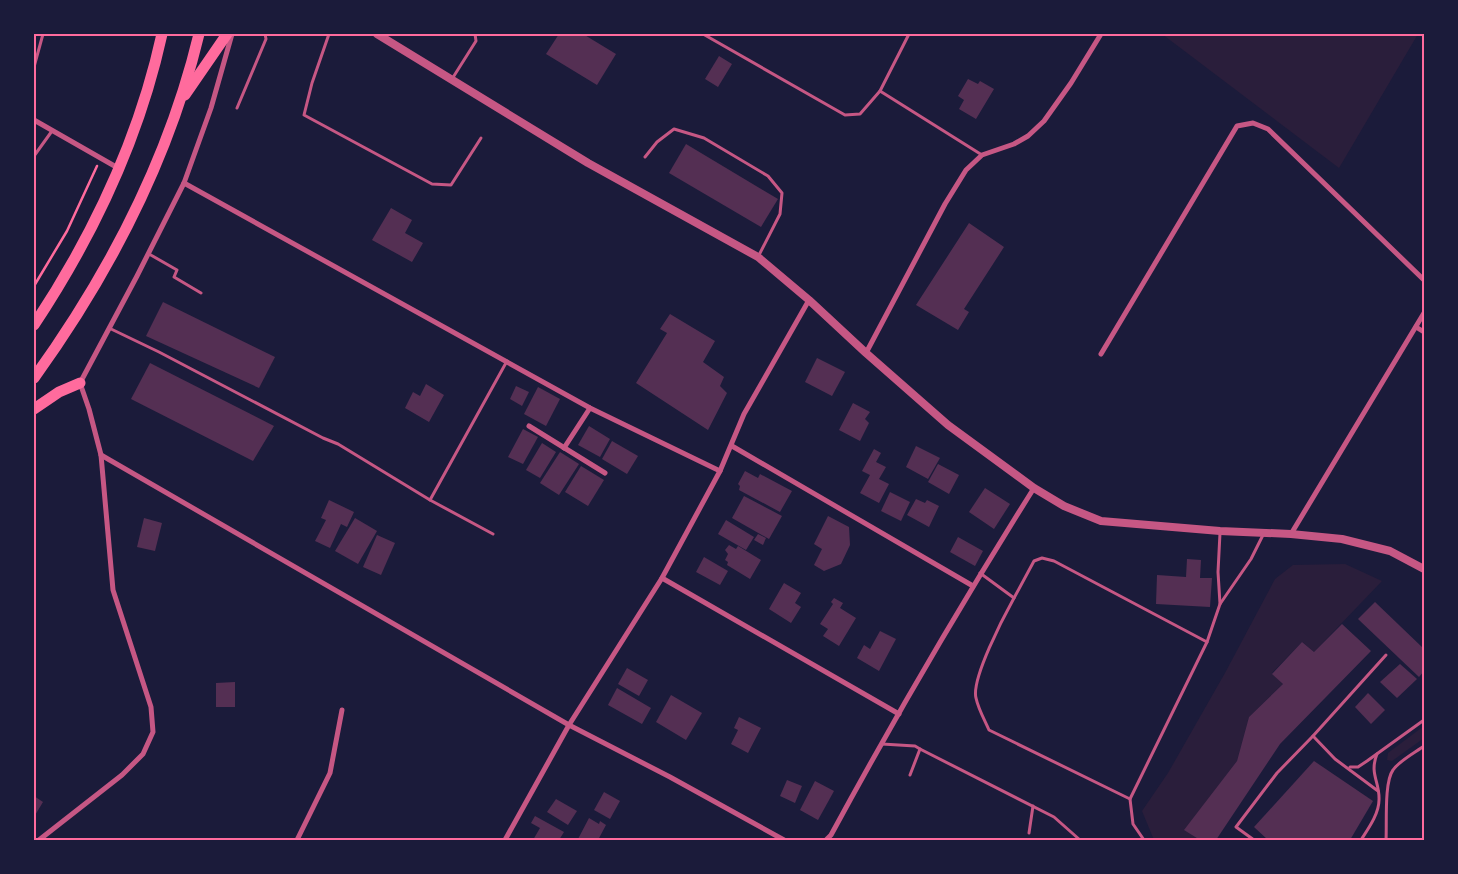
<svg xmlns="http://www.w3.org/2000/svg" width="1458" height="874" viewBox="0 0 1458 874" font-family="'Work Sans',sans-serif">
<style>
.green{fill:#2a1e3b}
.building{fill:#542f53}
.lines{fill:none;stroke-linecap:round;stroke-linejoin:round}
.path{stroke:#ff6b9d;stroke-width:2.5}
.service{stroke:#c65784;stroke-width:3}
.minor{stroke:#c65784;stroke-width:5}
.tertiary{stroke:#c65784;stroke-width:8}
.motorway{stroke:#ff6b9d;stroke-width:11}
.neatline{fill:none;stroke:#ff6b9d;stroke-width:2}
</style>
<rect width="100%" height="100%" fill="#1b1b3a"/>
<!-- green -->
<g class="green">
<path d="M 1162,34 L 1418,34 L 1339,168 Z"/>
<path d="M 1345,564 L 1382,581 L 1314,652 L 1302,642 L 1272,673 L 1283,684 L 1249,717 L 1237,761 L 1185,830 L 1200,840 L 1154,840 L 1142,811 L 1168,773 L 1225,673 L 1275,579 L 1293,565 Z"/>
<path d="M 1424,726 L 1424,738 L 1392,761 L 1387,760 L 1388,753 Z"/>
</g>
<!-- building -->
<g class="building">
<path d="M 559,34 L 583,34 L 616,54 L 597,85 L 546,54 Z"/>
<path d="M 719,56 L 732,64 L 718,87 L 705,79 Z"/>
<path d="M 968,79 L 978,84 L 980,81 L 994,89 L 976,119 L 959,109 L 964,100 L 958,96 Z"/>
<path d="M 686,144 L 778,199 L 761,227 L 669,173 Z"/>
<path d="M 391,208 L 412,220 L 405,233 L 423,243 L 412,262 L 372,240 Z"/>
<path d="M 969,223 L 1004,247 L 964,309 L 969,312 L 958,330 L 916,305 Z"/>
<path d="M 163,302 L 275,357 L 259,388 L 146,336 Z"/>
<path d="M 670,314 L 715,341 L 703,362 L 724,377 L 720,386 L 727,393 L 708,430 L 636,383 L 667,333 L 660,329 Z"/>
<path d="M 817,358 L 845,372 L 832,396 L 805,382 Z"/>
<path d="M 150,363 L 274,426 L 253,461 L 131,399 Z"/>
<path d="M 426,384 L 444,395 L 429,422 L 405,408 L 413,392 L 420,396 Z"/>
<path d="M 516,386 L 529,392 L 522,406 L 510,399 Z"/>
<path d="M 538,387 L 560,399 L 546,426 L 524,414 Z"/>
<path d="M 853,403 L 870,412 L 865,419 L 869,423 L 860,441 L 839,430 Z"/>
<path d="M 589,426 L 610,439 L 600,457 L 578,445 Z"/>
<path d="M 523,429 L 538,437 L 523,464 L 508,457 Z"/>
<path d="M 612,441 L 638,456 L 627,474 L 602,459 Z"/>
<path d="M 542,443 L 556,452 L 540,478 L 526,470 Z"/>
<path d="M 916,446 L 940,458 L 928,479 L 906,467 Z"/>
<path d="M 874,449 L 881,453 L 876,462 L 886,467 L 879,479 L 889,484 L 879,503 L 860,493 L 870,475 L 862,471 Z"/>
<path d="M 560,452 L 579,464 L 559,495 L 540,483 Z"/>
<path d="M 938,464 L 959,475 L 949,494 L 928,482 Z"/>
<path d="M 581,466 L 604,480 L 588,506 L 565,492 Z"/>
<path d="M 745,471 L 758,478 L 760,474 L 792,491 L 780,512 L 739,490 L 740,486 L 738,484 Z"/>
<path d="M 985,488 L 1010,504 L 994,529 L 969,512 Z"/>
<path d="M 890,492 L 910,502 L 901,521 L 881,511 Z"/>
<path d="M 744,496 L 782,516 L 769,539 L 732,518 Z"/>
<path d="M 916,499 L 925,503 L 927,500 L 939,506 L 929,527 L 907,515 Z"/>
<path d="M 329,500 L 354,512 L 347,527 L 341,524 L 330,548 L 315,541 L 326,520 L 321,518 Z"/>
<path d="M 828,516 L 849,527 L 850,545 L 841,564 L 824,571 L 814,565 L 822,549 L 814,544 Z"/>
<path d="M 144,518 L 162,523 L 155,551 L 137,547 Z"/>
<path d="M 355,518 L 377,531 L 358,564 L 335,551 Z"/>
<path d="M 726,520 L 754,537 L 746,550 L 718,534 Z"/>
<path d="M 758,534 L 766,538 L 763,545 L 754,540 Z"/>
<path d="M 377,535 L 395,543 L 381,575 L 363,567 Z"/>
<path d="M 958,537 L 983,551 L 975,566 L 950,552 Z"/>
<path d="M 729,545 L 736,549 L 738,546 L 761,560 L 750,579 L 727,565 L 728,562 L 725,560 L 728,554 L 725,550 Z"/>
<path d="M 704,557 L 728,571 L 720,585 L 696,572 Z"/>
<path d="M 1187,559 L 1201,560 L 1200,578 L 1212,578 L 1210,607 L 1156,604 L 1157,575 L 1186,577 Z"/>
<path d="M 784,583 L 801,593 L 795,603 L 801,607 L 791,623 L 769,609 Z"/>
<path d="M 834,598 L 843,603 L 840,608 L 856,618 L 839,646 L 823,636 L 828,629 L 820,624 L 833,604 L 831,602 Z"/>
<path d="M 1375,602 L 1424,649 L 1424,671 L 1419,677 L 1358,619 Z"/>
<path d="M 1342,624 L 1371,651 L 1280,744 L 1216,840 L 1200,840 L 1184,830 L 1237,761 L 1249,717 L 1283,684 L 1272,674 L 1302,642 L 1314,652 Z"/>
<path d="M 880,631 L 896,639 L 879,671 L 857,658 L 864,645 L 870,649 Z"/>
<path d="M 1400,664 L 1417,679 L 1397,698 L 1380,682 Z"/>
<path d="M 627,668 L 648,680 L 639,696 L 618,684 Z"/>
<path d="M 235,682 L 235,707 L 216,707 L 216,683 Z"/>
<path d="M 617,688 L 651,708 L 642,724 L 608,705 Z"/>
<path d="M 1368,693 L 1385,710 L 1371,724 L 1355,707 Z"/>
<path d="M 671,695 L 702,713 L 686,740 L 656,722 Z"/>
<path d="M 739,717 L 761,728 L 748,753 L 731,744 L 738,730 L 734,728 Z"/>
<path d="M 1314,761 L 1373,801 L 1350,840 L 1268,840 L 1254,827 Z"/>
<path d="M 787,780 L 802,786 L 795,803 L 780,796 Z"/>
<path d="M 815,781 L 834,791 L 818,820 L 800,810 Z"/>
<path d="M 604,792 L 620,801 L 610,819 L 594,810 Z"/>
<path d="M 34,796 L 43,802 L 34,817 Z"/>
<path d="M 556,799 L 577,811 L 568,825 L 547,812 Z"/>
<path d="M 535,816 L 564,832 L 559,840 L 533,840 L 540,828 L 531,823 Z"/>
<path d="M 589,818 L 599,824 L 600,821 L 606,825 L 598,840 L 579,840 L 578,839 Z"/>
</g>
<g class="lines">
<!-- path -->
<path class="path" d="M 34,286 L 67,231 L 97,166"/>
<!-- service -->
<g class="service">
<path d="M 329,34 L 312,83 L 304,115 L 432,184 L 451,185 L 481,138"/>
<path d="M 703,34 L 845,115 L 860,114 L 880,91 L 982,155"/>
<path d="M 34,67 L 43,34"/>
<path d="M 452,79 L 476,41 L 475,34"/>
<path d="M 880,91 L 909,34"/>
<path d="M 237,108 L 266,39 L 265,34"/>
<path d="M 34,156 L 52,131"/>
<path d="M 645,157 L 657,142 L 674,129 L 704,138 L 768,176 L 782,193 L 780,214 L 758,257"/>
<path d="M 149,254 L 177,270 L 174,277 L 201,293"/>
<path d="M 109,328 L 159,352 L 323,438 L 338,444 L 430,500 L 507,361"/>
<path d="M 430,500 L 493,534"/>
<path d="M 1220,533 L 1218,572 L 1220,604"/>
<path d="M 980,573 L 1014,598 C 1004,616 971,679 976,698 C 978,708 984,719 989,730 L 1130,799"/>
<path d="M 1014,598 L 1034,561 L 1042,558 L 1054,561 L 1207,642"/>
<path d="M 1313,736 L 1386,655"/>
<path d="M 882,744 L 915,746 L 920,749 L 1054,817 L 1080,840"/>
<path d="M 1350,767 L 1358,767 L 1367,761 L 1424,720"/>
<path d="M 910,775 L 920,749"/>
<path d="M 1029,833 L 1033,806"/>
<path d="M 1144,840 L 1133,824 L 1130,799 L 1207,642 L 1220,604 L 1251,559 L 1263,535"/>
<path d="M 1254,840 L 1236,827 L 1277,773 L 1313,736 L 1335,759 L 1378,791"/>
<path d="M 1361,840 C 1368,829 1379,814 1379,800 C 1380,782 1369,774 1377,754"/>
<path d="M 1386,840 C 1387,824 1384,782 1393,770 C 1399,761 1416,752 1424,746"/>
</g>
<!-- minor -->
<g class="minor">
<path d="M 34,120 L 118,168"/>
<path d="M 184,183 L 590,408 L 720,471"/>
<path d="M 1416,327 L 1424,332"/>
<path d="M 866,353 L 945,204 L 966,170 L 982,155 L 1014,144 L 1028,136 L 1044,121 L 1071,83 L 1101,34"/>
<path d="M 1101,354 L 1237,126 L 1253,123 L 1268,129 L 1424,280"/>
<path d="M 529,426 L 605,473"/>
<path d="M 732,446 L 973,586"/>
<path d="M 564,448 L 590,408"/>
<path d="M 101,455 L 569,725 L 670,777 L 784,840"/>
<path d="M 1291,534 L 1424,313"/>
<path d="M 662,578 L 899,714"/>
<path d="M 39,840 L 122,775 L 143,754 L 153,732 L 151,707 L 113,590 L 101,455 L 89,409 L 80,383 L 137,276 L 184,183 L 211,108 L 232,34"/>
<path d="M 297,840 L 330,773 L 342,710"/>
<path d="M 505,840 L 569,725 L 662,578 L 720,471 L 744,414 L 809,300"/>
<path d="M 826,840 L 831,835 C 895,717 963,601 1034,488"/>
</g>
<!-- tertiary -->
<path class="tertiary" d="M 377,34 L 588,163 L 758,257 L 809,300 L 866,353 L 948,425 L 1034,488 L 1064,506 L 1101,521 L 1220,531 L 1291,534 L 1342,539 L 1390,551 L 1424,569"/>
<!-- motorway -->
<g class="motorway">
<path d="M 185,95 L 227,34"/>
<path d="M 34,325 C 93,236 139,139 162,34"/>
<path d="M 34,378 C 109,274 169,159 199,34"/>
<path d="M 34,409 L 59,392 L 80,383"/>
</g>
</g>
<!-- border -->
<rect width="1458" height="874" fill="none" stroke="#1b1b3a" stroke-width="70"/>
<rect x="35" y="35" width="1388" height="804" class="neatline"/>
</svg>
